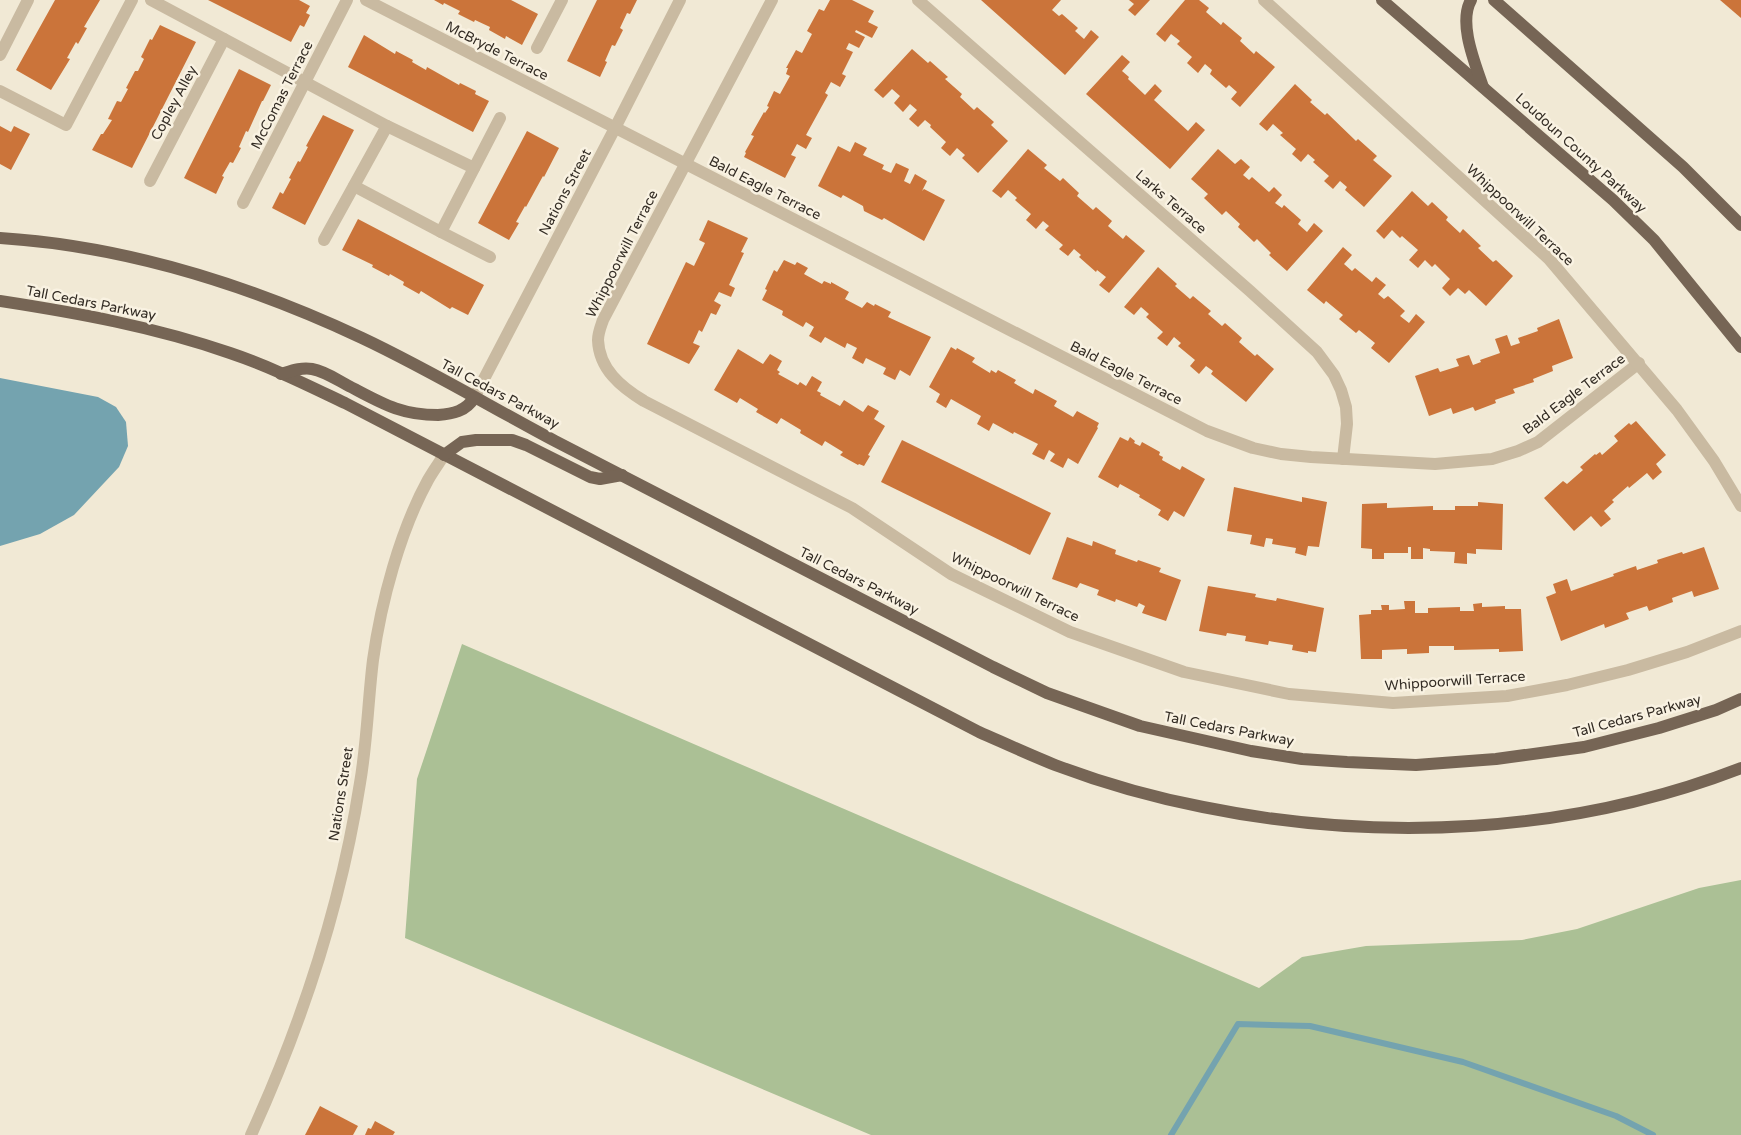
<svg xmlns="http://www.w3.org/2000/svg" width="1741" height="1135" viewBox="0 0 1741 1135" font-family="'Varela Round',sans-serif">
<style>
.green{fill:#abc095}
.water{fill:#74a3af}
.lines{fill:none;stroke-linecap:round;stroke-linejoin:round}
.stream{stroke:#74a3af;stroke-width:6}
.building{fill:#cb743a}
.minor{stroke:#c9baa1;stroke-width:12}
.major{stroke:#766555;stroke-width:12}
.labels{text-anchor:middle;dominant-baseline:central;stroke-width:5;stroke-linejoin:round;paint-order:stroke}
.street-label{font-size:14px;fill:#332c24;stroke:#f9f2e2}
</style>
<rect width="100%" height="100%" fill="#f1e9d5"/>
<!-- green -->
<path class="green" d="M 462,644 L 1259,988 L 1302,957 L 1366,946 L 1522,940 L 1577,929 L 1699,888 L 1741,880 L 1741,1135 L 871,1135 L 405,938 L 417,779 Z"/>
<!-- water -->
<path class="water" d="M 0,378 L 98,397 L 116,407 L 126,422 L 128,446 L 119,467 L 74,515 L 40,534 L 0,546 Z"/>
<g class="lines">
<!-- stream -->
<path class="stream" d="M 1171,1135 L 1238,1024 L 1310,1026 L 1463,1062 L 1616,1116 L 1653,1135"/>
</g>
<!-- building -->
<g class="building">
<path d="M 55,0 L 100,0 L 84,27 L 87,28 L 78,44 L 76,42 L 67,58 L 70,59 L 51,90 L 16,70 Z"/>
<path d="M 208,0 L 299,0 L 310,6 L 306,13 L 310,15 L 304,27 L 300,25 L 291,42 Z"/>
<path d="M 434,0 L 511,0 L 538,14 L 522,45 L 506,36 L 505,39 L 489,30 L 490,27 L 475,20 L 474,22 L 458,14 L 460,11 L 444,3 L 443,5 Z"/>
<path d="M 597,0 L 637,0 L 630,14 L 627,13 L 620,28 L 623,30 L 615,46 L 612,45 L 605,61 L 607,62 L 600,77 L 567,61 Z"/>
<path d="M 830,0 L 852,0 L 874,11 L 868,22 L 878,27 L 872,38 L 856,30 L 855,32 L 865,37 L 859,48 L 849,43 L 846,49 L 853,52 L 842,74 L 846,76 L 840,87 L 831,82 L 825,93 L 828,95 L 806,135 L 812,138 L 806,149 L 797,144 L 791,155 L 796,157 L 785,178 L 744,157 L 746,153 L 745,152 L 754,136 L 751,135 L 764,112 L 765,113 L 769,107 L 767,106 L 774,91 L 780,94 L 790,76 L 786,74 L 788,68 L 786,68 L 796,50 L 802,53 L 812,34 L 807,31 L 819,9 L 824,11 Z"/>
<path d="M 981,0 L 1061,0 L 1052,10 L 1059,16 L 1062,14 L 1078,28 L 1075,31 L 1084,39 L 1091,30 L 1099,37 L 1065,75 Z"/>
<path d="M 1129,0 L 1150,0 L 1135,16 L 1128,10 L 1134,4 Z"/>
<path d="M 1185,0 L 1199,0 L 1209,8 L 1206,12 L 1221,25 L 1223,22 L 1242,38 L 1240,41 L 1254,54 L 1256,51 L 1275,67 L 1240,107 L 1231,99 L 1237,92 L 1229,85 L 1226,88 L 1210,74 L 1212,70 L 1205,64 L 1198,73 L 1187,63 L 1192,57 L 1177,44 L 1180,41 L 1171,34 L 1165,42 L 1156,34 Z"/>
<path d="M 1720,0 L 1741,0 L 1741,18 Z"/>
<path d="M 160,25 L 196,42 L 132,168 L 92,150 L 101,134 L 103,134 L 112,120 L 108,119 L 117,101 L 121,102 L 128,89 L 126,88 L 135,71 L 138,71 L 144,59 L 141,57 L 150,39 L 152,40 Z"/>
<path d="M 364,35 L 395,54 L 396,51 L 413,60 L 412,62 L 426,70 L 427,67 L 459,85 L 460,83 L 476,91 L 475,94 L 489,101 L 473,132 L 348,67 Z"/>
<path d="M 912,49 L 928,63 L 930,61 L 948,77 L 945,79 L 962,94 L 960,97 L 974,110 L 977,107 L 994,122 L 991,125 L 1008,141 L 978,173 L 962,158 L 965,155 L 957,148 L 950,156 L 941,148 L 946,142 L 930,127 L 931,125 L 925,120 L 918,127 L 909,119 L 917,110 L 910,104 L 903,112 L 894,103 L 900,96 L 892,89 L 883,98 L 874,90 Z"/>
<path d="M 1122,55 L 1130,62 L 1122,71 L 1129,77 L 1128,79 L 1145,95 L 1155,84 L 1162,91 L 1154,100 L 1188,131 L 1196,122 L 1205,130 L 1170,169 L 1086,94 Z"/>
<path d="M 239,69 L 271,85 L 263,101 L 262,101 L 248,132 L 246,131 L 239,147 L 241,148 L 233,163 L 230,162 L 222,176 L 224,177 L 216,194 L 184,178 Z"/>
<path d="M 1295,84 L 1312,100 L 1310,102 L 1325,115 L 1327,113 L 1356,141 L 1358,139 L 1377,156 L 1373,160 L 1392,176 L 1364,207 L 1345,190 L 1347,187 L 1340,181 L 1333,189 L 1324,181 L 1329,176 L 1313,162 L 1315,160 L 1308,154 L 1301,162 L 1292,154 L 1296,149 L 1280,135 L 1283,133 L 1273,124 L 1267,131 L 1259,124 Z"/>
<path d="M 323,115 L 354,130 L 305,225 L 272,208 L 280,192 L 283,194 L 291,179 L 289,178 L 298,161 L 300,162 L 308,147 L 306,146 Z"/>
<path d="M 0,126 L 11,132 L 14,126 L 30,134 L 11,170 L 0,164 Z"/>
<path d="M 527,131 L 559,148 L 544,177 L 543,176 L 526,207 L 525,206 L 516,222 L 519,223 L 509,240 L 478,223 Z"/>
<path d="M 855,142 L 867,148 L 863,155 L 884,165 L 882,169 L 891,173 L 896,163 L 909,169 L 904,181 L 910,184 L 915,174 L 927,181 L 922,191 L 924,189 L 945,200 L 924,241 L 884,218 L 882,220 L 864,211 L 863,206 L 843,195 L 841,198 L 818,186 L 838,146 L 850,152 Z"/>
<path d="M 1028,149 L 1047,165 L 1044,168 L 1060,181 L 1063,178 L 1079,193 L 1077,196 L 1093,210 L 1096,207 L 1112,221 L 1108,226 L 1123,239 L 1126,235 L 1145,251 L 1109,293 L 1099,285 L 1106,277 L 1097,270 L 1096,272 L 1079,257 L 1081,255 L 1074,249 L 1068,256 L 1059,249 L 1063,245 L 1045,230 L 1049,226 L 1043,221 L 1036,229 L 1026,220 L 1031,214 L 1015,200 L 1017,198 L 1008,190 L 1001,198 L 992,191 Z"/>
<path d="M 1218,149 L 1235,164 L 1241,159 L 1250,167 L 1243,175 L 1249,180 L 1252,177 L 1269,192 L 1274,187 L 1282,195 L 1275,203 L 1282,208 L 1284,205 L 1301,220 L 1298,224 L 1307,232 L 1314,223 L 1323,231 L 1287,271 L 1269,255 L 1271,253 L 1257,239 L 1254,242 L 1238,227 L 1240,224 L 1226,211 L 1222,215 L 1204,198 L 1208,194 L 1191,179 Z"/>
<path d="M 1412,191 L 1428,206 L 1432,202 L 1448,217 L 1446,220 L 1460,233 L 1463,229 L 1481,246 L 1478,248 L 1493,262 L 1496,260 L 1513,276 L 1486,306 L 1469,290 L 1465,294 L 1458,288 L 1450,296 L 1442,288 L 1450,279 L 1435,264 L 1432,267 L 1425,260 L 1418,268 L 1409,260 L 1418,250 L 1402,236 L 1400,238 L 1392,230 L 1384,239 L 1376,231 Z"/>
<path d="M 358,219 L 484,285 L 468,315 L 452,307 L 450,309 L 421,291 L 419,294 L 403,285 L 404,282 L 390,274 L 389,276 L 372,267 L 373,265 L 342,250 Z"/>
<path d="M 708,220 L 748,238 L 741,252 L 744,253 L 729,285 L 735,288 L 731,297 L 719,292 L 714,301 L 721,305 L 716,315 L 711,313 L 702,332 L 699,330 L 693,343 L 700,346 L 689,364 L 647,344 L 686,262 L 694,266 L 705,243 L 699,240 Z"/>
<path d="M 1343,247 L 1352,255 L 1344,264 L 1352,271 L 1355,268 L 1372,282 L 1376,277 L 1386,285 L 1378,294 L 1384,299 L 1388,296 L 1405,311 L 1400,316 L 1409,323 L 1416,314 L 1425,322 L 1389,363 L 1371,348 L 1375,343 L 1359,330 L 1356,333 L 1339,319 L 1343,315 L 1326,301 L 1324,304 L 1307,290 Z"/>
<path d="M 784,260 L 795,265 L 797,262 L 808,268 L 804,274 L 822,284 L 824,281 L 831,284 L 831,282 L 849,292 L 845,299 L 862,308 L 867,302 L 874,306 L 875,304 L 891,312 L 888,317 L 931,337 L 910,376 L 900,370 L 895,380 L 883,374 L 886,368 L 866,358 L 863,364 L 852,358 L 857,348 L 847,343 L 845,348 L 825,337 L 821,343 L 809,336 L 814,327 L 806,322 L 803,327 L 782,315 L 783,311 L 762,300 L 767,290 L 765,289 L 774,270 L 777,272 Z"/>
<path d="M 1158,267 L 1177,284 L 1175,286 L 1190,299 L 1193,296 L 1211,311 L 1208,314 L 1222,326 L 1225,323 L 1242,338 L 1239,342 L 1255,356 L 1257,354 L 1274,369 L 1246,402 L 1211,374 L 1213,371 L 1206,366 L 1199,374 L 1190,366 L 1195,360 L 1178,346 L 1181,343 L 1174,337 L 1167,346 L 1157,338 L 1163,332 L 1146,317 L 1149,314 L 1141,307 L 1134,315 L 1124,307 Z"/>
<path d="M 1559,319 L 1573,358 L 1552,366 L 1553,371 L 1533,379 L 1534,382 L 1513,389 L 1515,393 L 1495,400 L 1496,403 L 1475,411 L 1473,407 L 1453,414 L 1451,408 L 1429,416 L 1415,376 L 1438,368 L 1440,372 L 1459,366 L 1456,359 L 1469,355 L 1473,365 L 1481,362 L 1480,360 L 1500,353 L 1495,339 L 1507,335 L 1511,346 L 1520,343 L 1518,338 L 1538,331 L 1537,328 Z"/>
<path d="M 951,347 L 956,350 L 957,348 L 975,358 L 972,362 L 990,373 L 991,370 L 996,373 L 998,370 L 1016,380 L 1014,383 L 1033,394 L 1035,389 L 1057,401 L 1054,406 L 1073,417 L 1077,411 L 1099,423 L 1097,427 L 1098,428 L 1078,464 L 1068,458 L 1063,468 L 1050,461 L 1055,454 L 1049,450 L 1044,460 L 1032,454 L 1038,444 L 1014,432 L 1013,434 L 993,423 L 989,431 L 977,424 L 981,416 L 951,399 L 946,408 L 936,402 L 940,394 L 929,387 Z"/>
<path d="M 738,349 L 763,364 L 770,354 L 782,361 L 777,370 L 780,372 L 778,374 L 798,385 L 800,382 L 806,386 L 812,376 L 822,382 L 817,391 L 821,393 L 820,395 L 840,406 L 844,400 L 863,412 L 868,405 L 879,411 L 874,419 L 885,426 L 868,455 L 870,456 L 864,466 L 859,464 L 858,465 L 840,455 L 843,452 L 825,441 L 822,446 L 800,433 L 801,430 L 781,418 L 777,424 L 756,412 L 758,409 L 740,398 L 737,403 L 714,390 Z"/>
<path d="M 1636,421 L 1666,455 L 1656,464 L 1662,472 L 1653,480 L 1647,473 L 1629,488 L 1628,486 L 1612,500 L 1614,502 L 1604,511 L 1611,519 L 1601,527 L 1591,516 L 1574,531 L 1544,498 L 1563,481 L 1567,484 L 1583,470 L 1580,467 L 1595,454 L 1596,455 L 1600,452 L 1602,455 L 1618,441 L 1614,436 L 1629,423 L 1631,425 Z"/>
<path d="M 1120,437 L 1128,441 L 1130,437 L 1135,441 L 1134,443 L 1140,446 L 1142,442 L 1160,452 L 1159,455 L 1163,457 L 1162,460 L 1180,470 L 1182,466 L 1205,479 L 1184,517 L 1174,511 L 1168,521 L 1158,515 L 1161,510 L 1139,497 L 1140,495 L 1120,484 L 1118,488 L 1098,477 Z"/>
<path d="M 902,440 L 1051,513 L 1030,555 L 881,482 Z"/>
<path d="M 1234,487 L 1302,502 L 1302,497 L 1327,502 L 1319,547 L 1308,546 L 1306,556 L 1295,553 L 1296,548 L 1272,544 L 1273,539 L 1266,538 L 1264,547 L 1250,544 L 1252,535 L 1227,531 Z"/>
<path d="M 1478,502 L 1503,504 L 1502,550 L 1476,549 L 1476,554 L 1467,553 L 1467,564 L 1454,563 L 1455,552 L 1430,551 L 1430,549 L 1423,548 L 1423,559 L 1411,559 L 1411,547 L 1408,547 L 1408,553 L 1384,553 L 1384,559 L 1372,559 L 1372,549 L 1361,548 L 1362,504 L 1387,503 L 1387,508 L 1433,506 L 1433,510 L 1455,510 L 1455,506 L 1478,506 Z"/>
<path d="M 1067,537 L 1092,546 L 1093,541 L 1116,550 L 1115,554 L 1137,562 L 1138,560 L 1161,568 L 1159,572 L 1181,580 L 1166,621 L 1142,613 L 1145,606 L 1139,603 L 1137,607 L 1116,599 L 1115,602 L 1097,595 L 1099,590 L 1080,583 L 1077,588 L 1052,579 Z"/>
<path d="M 1704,547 L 1719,589 L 1694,597 L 1692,591 L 1672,598 L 1673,602 L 1649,611 L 1647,606 L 1626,613 L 1629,619 L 1605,628 L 1604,624 L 1561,641 L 1546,597 L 1556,593 L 1553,584 L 1567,579 L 1571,591 L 1614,576 L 1613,574 L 1636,566 L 1637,570 L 1658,563 L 1657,560 L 1682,552 L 1683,554 Z"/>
<path d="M 1208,586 L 1256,594 L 1255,597 L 1276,601 L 1277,598 L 1324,608 L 1316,652 L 1308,651 L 1308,653 L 1292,650 L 1293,645 L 1269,641 L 1268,645 L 1245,641 L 1246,636 L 1227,633 L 1226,636 L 1199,631 Z"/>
<path d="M 1404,601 L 1415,601 L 1415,613 L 1428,613 L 1428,608 L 1460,607 L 1460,611 L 1474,611 L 1473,604 L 1482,603 L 1482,607 L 1505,606 L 1505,609 L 1521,609 L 1523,651 L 1499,652 L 1499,649 L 1454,650 L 1454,646 L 1429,646 L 1429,653 L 1407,654 L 1407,649 L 1382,650 L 1382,659 L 1361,659 L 1359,615 L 1371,614 L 1371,610 L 1382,610 L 1381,605 L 1389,605 L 1389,610 L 1405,609 Z"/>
<path d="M 320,1106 L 358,1126 L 353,1135 L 305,1135 Z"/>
<path d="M 375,1121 L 395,1132 L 393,1135 L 365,1135 L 368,1128 L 371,1129 Z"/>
</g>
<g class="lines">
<!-- minor -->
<g class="minor">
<path d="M 151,0 L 387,126 L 474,168"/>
<path d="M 366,0 L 1207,431 L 1253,448 L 1281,454 L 1311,457 L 1435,464 L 1492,459 L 1518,451 L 1538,442 L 1639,363"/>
<path d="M 772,0 L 603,320 C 601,326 598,333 598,340 C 599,369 621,387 644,401 L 852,508 L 951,574 L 1070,632 L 1184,672 L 1289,694 L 1393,703 L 1507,696 L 1567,685 L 1628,670 L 1687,652 L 1741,631"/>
<path d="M 918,0 L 1250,291 L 1317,352 L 1334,375 L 1341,390 L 1346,407 L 1347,424 L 1343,459"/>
<path d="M 1264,0 L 1549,259 L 1677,410 L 1714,461 L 1741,506"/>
<path d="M 537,48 L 562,0"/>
<path d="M 0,55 L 28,0"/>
<path d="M 0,91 L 66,125 L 132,0"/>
<path d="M 150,181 L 224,39"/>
<path d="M 354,186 L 441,232"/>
<path d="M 243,203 L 347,0"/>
<path d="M 324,240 L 387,126"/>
<path d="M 490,257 L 441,232 L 500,118"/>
<path d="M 474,398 L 615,128 L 680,0"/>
<path d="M 251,1135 C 302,1023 341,905 360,783 C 367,743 368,701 373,660 C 381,602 400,531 428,480 C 433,471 439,463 444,455"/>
</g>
<!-- major -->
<g class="major">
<path d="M 1382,0 L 1613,200 L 1654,240 L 1741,347"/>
<path d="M 1471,0 C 1458,23 1475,63 1483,87"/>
<path d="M 1494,0 L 1683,167 L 1741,225"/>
<path d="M 0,238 C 125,246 249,285 362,338 C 428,369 491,407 555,441 C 701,516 847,592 993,667 L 1047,693 L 1140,726 L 1251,751 L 1302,759 L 1347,762 L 1416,765 L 1496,759 L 1584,747 L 1659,728 L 1716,710 L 1741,699"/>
<path d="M 0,301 C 78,313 155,327 230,353 C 269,366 307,385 345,403 L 979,732 C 1004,743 1030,755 1055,765 C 1100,782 1156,798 1203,807 C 1380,843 1571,834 1741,768"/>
<path d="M 281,374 C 291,371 301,367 312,369 C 324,371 336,379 347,385 C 380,402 399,415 438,415 C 453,414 466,411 474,398"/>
<path d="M 444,455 L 462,442 L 476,440 L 512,440 L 526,445 L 590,477 L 600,479 L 622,475"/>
</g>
</g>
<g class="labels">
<!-- street labels -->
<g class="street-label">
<text transform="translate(497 51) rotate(27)">McBryde Terrace</text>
<text transform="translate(282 95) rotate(-63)">McComas Terrace</text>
<text transform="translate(174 103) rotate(-62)">Copley Alley</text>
<text transform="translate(1581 153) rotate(42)">Loudoun County Parkway</text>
<text transform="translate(765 188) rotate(27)">Bald Eagle Terrace</text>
<text transform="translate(565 192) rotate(-62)">Nations Street</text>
<text transform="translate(1171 202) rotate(41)">Larks Terrace</text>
<text transform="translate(1520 215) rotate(43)">Whippoorwill Terrace</text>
<text transform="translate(622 254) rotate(-63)">Whippoorwill Terrace</text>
<text transform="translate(91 303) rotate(11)">Tall Cedars Parkway</text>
<text transform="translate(1126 373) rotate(27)">Bald Eagle Terrace</text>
<text transform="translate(500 394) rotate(28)">Tall Cedars Parkway</text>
<text transform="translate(1574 394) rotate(-37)">Bald Eagle Terrace</text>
<text transform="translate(859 581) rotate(27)">Tall Cedars Parkway</text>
<text transform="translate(1015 587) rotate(26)">Whippoorwill Terrace</text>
<text transform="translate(1455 681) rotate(-4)">Whippoorwill Terrace</text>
<text transform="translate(1637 716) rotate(-15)">Tall Cedars Parkway</text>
<text transform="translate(1229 729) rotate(11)">Tall Cedars Parkway</text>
<text transform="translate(341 794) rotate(-81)">Nations Street</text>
</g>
</g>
</svg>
